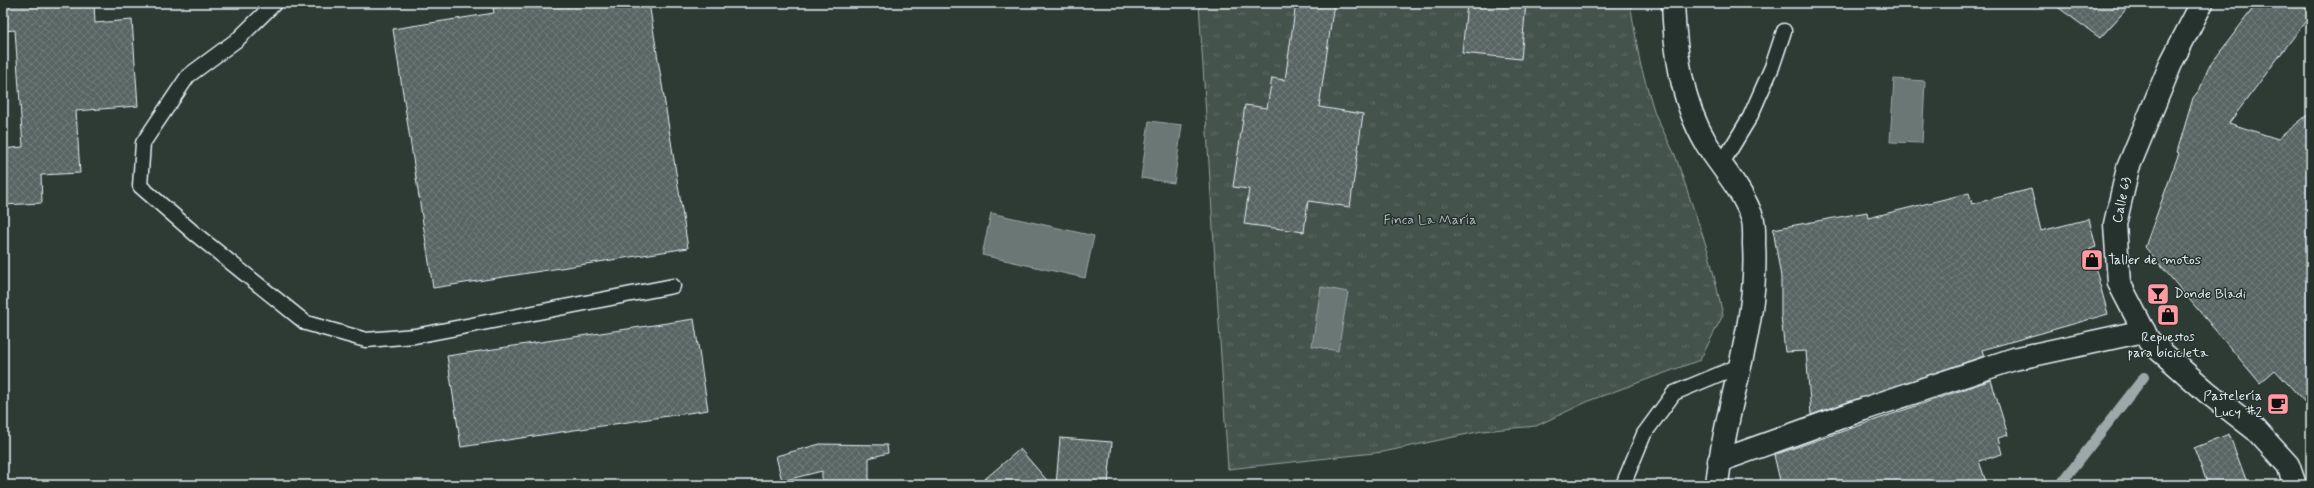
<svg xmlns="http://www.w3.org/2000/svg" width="2314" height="488" viewBox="0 0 2314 488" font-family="Mynerve,sans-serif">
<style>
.park{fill:url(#park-tufts);stroke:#96a2a3}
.water{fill:#6b7775;stroke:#9da8a9}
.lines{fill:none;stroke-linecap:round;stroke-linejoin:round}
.stream{stroke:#9da8a9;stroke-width:10}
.building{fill:url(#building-cross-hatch);stroke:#e8f1f8}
.lane-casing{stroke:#e8f1f8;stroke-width:17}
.street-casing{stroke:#e8f1f8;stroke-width:25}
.secondary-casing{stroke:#e8f1f8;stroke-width:25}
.lane{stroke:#26332d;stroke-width:14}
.street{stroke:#26332d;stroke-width:22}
.secondary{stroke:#26332d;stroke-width:22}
.labels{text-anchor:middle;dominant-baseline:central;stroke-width:3;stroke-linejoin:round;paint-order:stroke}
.street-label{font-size:14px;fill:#e8f1f8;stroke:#26332d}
.park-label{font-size:14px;fill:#afb9bc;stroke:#26332d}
.poi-label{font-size:14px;fill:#e8f1f8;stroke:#26332d;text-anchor:start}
</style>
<defs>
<pattern id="park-tufts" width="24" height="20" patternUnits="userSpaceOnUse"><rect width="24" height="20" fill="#45524e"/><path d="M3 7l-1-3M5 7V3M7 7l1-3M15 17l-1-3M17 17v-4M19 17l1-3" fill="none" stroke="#606b68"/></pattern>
<pattern id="building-cross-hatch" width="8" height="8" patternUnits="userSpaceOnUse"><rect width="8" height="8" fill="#596563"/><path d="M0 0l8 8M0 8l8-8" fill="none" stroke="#717c7a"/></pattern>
</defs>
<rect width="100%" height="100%" fill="#2e3b35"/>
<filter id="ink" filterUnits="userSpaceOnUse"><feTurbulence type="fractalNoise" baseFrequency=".025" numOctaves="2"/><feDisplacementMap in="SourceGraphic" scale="8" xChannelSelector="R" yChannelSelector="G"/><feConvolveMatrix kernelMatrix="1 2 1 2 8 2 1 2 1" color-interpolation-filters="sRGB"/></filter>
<g filter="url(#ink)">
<!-- park -->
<path class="park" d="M 1199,3 L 1630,3 L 1640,63 L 1655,114 L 1675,155 L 1709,254 L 1723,315 L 1700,360 L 1591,400 L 1536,426 L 1482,431 L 1383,452 L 1228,469 Z"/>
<!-- water -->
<g class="water">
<path d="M 1894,79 L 1925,81 L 1922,143 L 1890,142 Z"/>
<path d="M 1149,121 L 1182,125 L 1174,183 L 1141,178 Z"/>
<path d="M 991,213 L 1094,236 L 1085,278 L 982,255 Z"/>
<path d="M 1321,287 L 1348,292 L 1338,351 L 1312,346 Z"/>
</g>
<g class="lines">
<!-- stream -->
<path class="stream" d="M 2060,485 L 2144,377"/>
</g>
<!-- building -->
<g class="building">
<path d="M 3,3 L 94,3 L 95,23 L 132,20 L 138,106 L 76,111 L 80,173 L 41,175 L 42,203 L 3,205 L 3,149 L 23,147 L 15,30 L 3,31 Z"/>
<path d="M 492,3 L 649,3 L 688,248 L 433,288 L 393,29 L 494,13 Z"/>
<path d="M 1296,3 L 1334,3 L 1319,107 L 1363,114 L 1350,207 L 1308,201 L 1304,232 L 1244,224 L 1249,189 L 1233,187 L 1245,105 L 1267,108 L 1272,78 L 1285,80 Z"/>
<path d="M 1467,3 L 1526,3 L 1521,59 L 1462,53 Z"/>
<path d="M 2052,3 L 2132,3 L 2100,38 Z"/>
<path d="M 2257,3 L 2311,3 L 2311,14 L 2229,123 L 2278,139 L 2311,112 L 2311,409 L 2275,370 L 2260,383 L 2145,247 L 2179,153 L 2177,152 L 2193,98 L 2200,89 L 2208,68 Z"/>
<path d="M 2031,189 L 2041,231 L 2089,219 L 2096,247 L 2090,249 L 2108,314 L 1982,350 L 1984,356 L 1811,415 L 1806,351 L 1785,352 L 1781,316 L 1781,277 L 1773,229 L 1867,212 L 1868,218 L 1969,193 L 1972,204 Z"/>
<path d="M 694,319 L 708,410 L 461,447 L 447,356 Z"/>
<path d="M 1991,380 L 2008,435 L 1998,438 L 2002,454 L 1979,461 L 1987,485 L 1781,485 L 1774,455 Z"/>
<path d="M 2229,434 L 2248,485 L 2208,485 L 2194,448 Z"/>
<path d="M 1060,438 L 1112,442 L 1108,485 L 1056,485 Z"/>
<path d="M 820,444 L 887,445 L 888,453 L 869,458 L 869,485 L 822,485 L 822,471 L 782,481 L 776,456 Z"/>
<path d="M 1020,449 L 1051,485 L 978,485 Z"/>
</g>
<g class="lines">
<!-- lane casing -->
<g class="lane-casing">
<g id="lane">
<path d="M 275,3 L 238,39 L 188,76 L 143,143 L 140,186 L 194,233 L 306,323 L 366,340 L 415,336 L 673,286"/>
<path d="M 1721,165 L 1750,117 L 1772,67 L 1784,31"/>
<path d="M 1623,485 L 1644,434 L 1674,393 L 1739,366"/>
</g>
</g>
<!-- street casing -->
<g class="street-casing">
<path id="street" d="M 1719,461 L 1864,409 L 2014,359 L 2144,331"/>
</g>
<!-- secondary casing -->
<g class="secondary-casing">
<g id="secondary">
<path d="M 1673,3 C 1675,50 1681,101 1706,143 C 1721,167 1742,189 1752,217 C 1755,225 1754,236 1754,244 C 1759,326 1725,404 1717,485"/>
<path d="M 2202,3 L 2172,61 L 2128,168 L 2115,224 L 2119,283 L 2149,341 L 2207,392 L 2256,430 L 2288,465 L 2295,485"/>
</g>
</g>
<!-- lane -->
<use href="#lane" class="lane"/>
<!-- street -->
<use href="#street" class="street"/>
<!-- secondary -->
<use href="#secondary" class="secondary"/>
</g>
</g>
<!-- icons -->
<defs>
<g id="shop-square" transform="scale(1.15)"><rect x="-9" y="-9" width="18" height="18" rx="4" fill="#ff9aa2" stroke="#26332d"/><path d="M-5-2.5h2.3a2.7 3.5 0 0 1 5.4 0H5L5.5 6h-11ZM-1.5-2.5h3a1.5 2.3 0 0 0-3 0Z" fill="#111"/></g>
<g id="bar-square" transform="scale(1.15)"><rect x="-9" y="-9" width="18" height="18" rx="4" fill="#ff9aa2" stroke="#26332d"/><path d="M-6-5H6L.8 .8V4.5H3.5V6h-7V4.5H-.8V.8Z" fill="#111"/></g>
<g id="cafe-square" transform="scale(1.15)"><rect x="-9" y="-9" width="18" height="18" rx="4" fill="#ff9aa2" stroke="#26332d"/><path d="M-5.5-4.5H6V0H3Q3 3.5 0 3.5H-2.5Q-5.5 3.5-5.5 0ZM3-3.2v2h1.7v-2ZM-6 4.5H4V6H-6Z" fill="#111"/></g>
</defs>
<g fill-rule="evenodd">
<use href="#shop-square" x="2092" y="260"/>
<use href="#bar-square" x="2158" y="294"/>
<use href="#shop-square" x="2168" y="315"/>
<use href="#cafe-square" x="2278" y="404"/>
</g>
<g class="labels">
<!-- street labels -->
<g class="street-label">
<text transform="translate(2122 200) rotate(-78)">Calle 63</text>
</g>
<!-- park labels -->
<g class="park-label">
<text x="1430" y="220">Finca La María</text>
</g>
<!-- poi labels -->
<g class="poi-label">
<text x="2108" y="260">Taller de motos</text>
<text x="2174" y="294">Donde Bladi</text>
<text x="2168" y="337" text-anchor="middle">Repuestos<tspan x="2168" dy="16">para bicicleta</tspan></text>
<text x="2262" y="396" text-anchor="end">Pastelería<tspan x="2262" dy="16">Lucy #2</tspan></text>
</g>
</g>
<!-- margin -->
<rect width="2314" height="488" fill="none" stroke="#26332d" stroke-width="16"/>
<rect x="8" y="8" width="2298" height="472" fill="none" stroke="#e8f1f8" stroke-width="1.5" filter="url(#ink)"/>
</svg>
